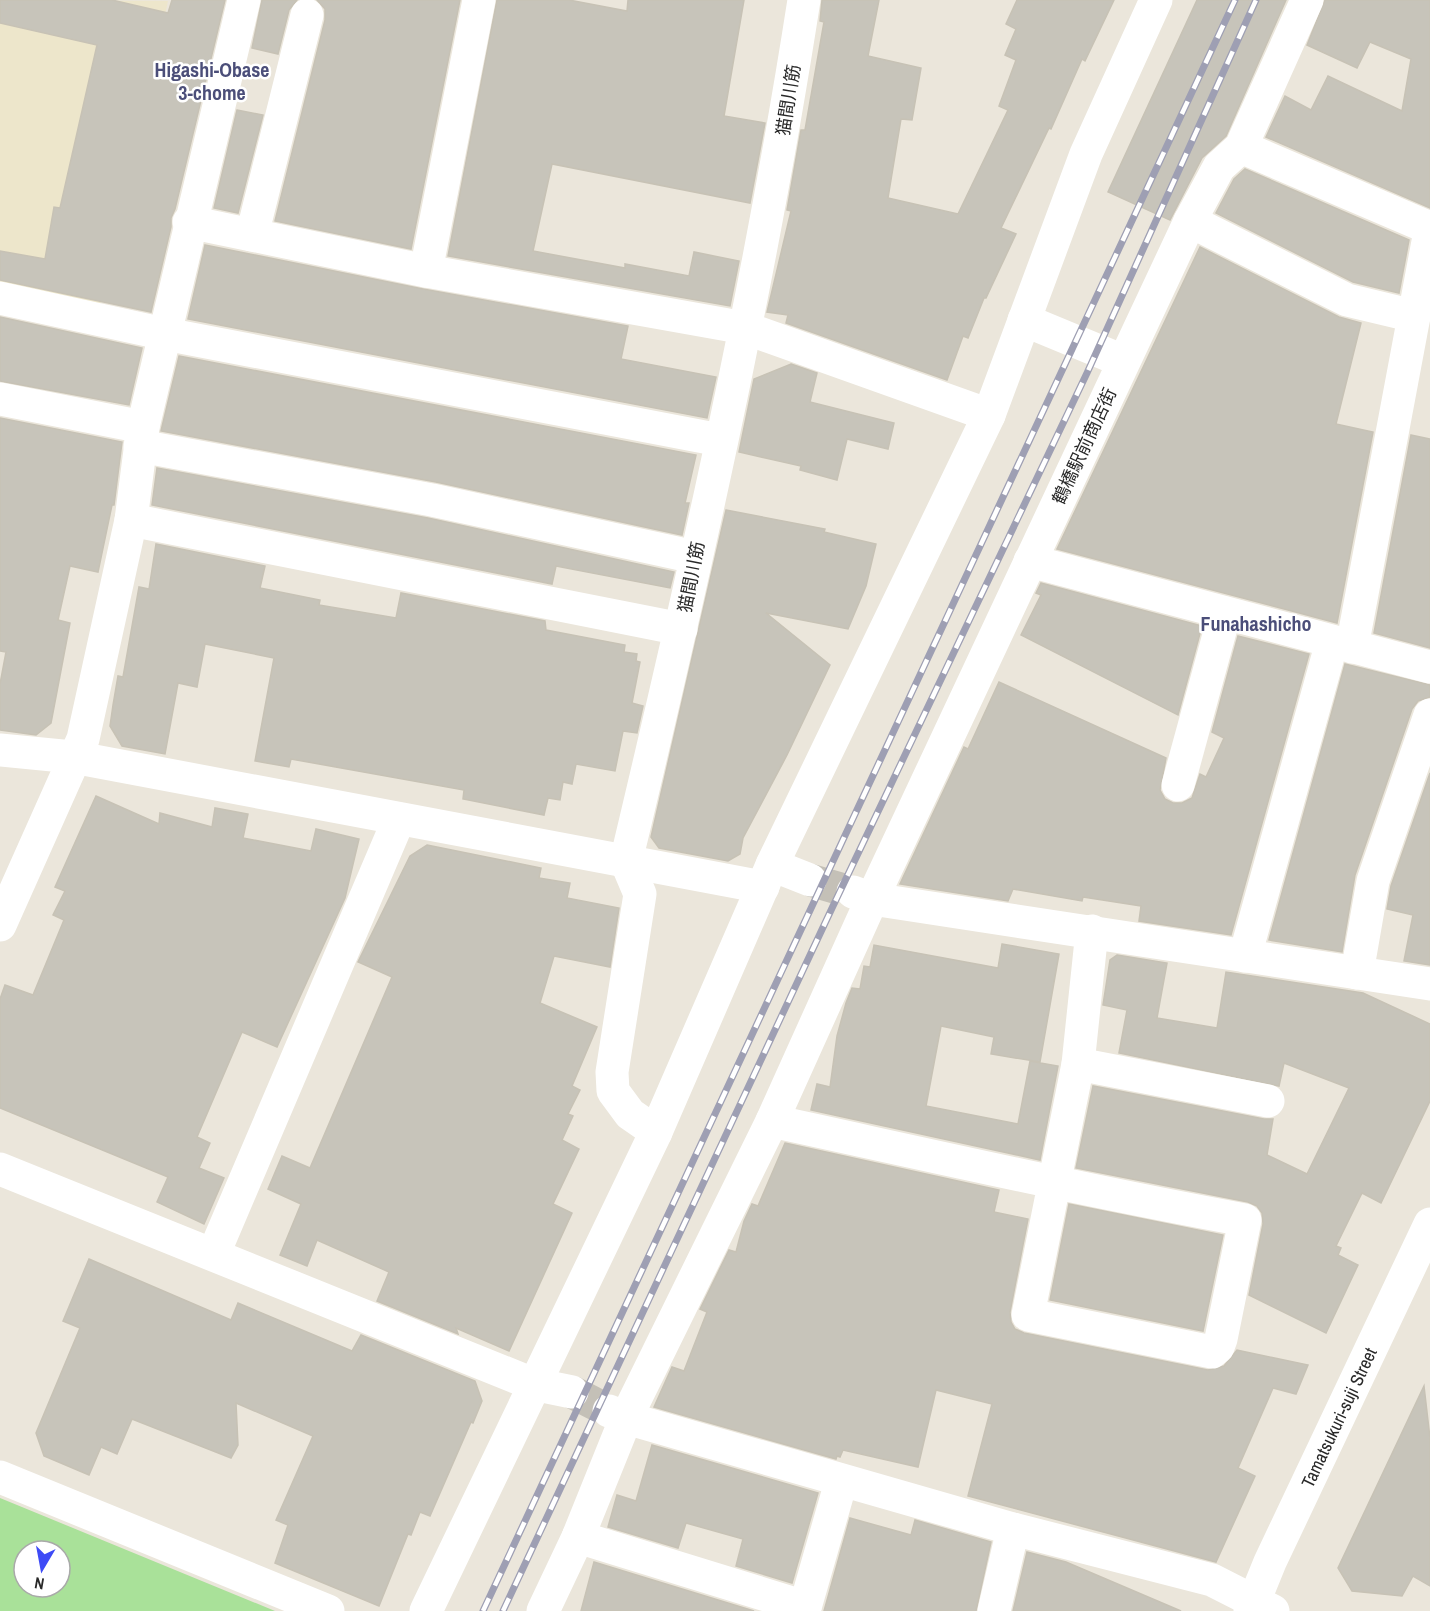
<svg xmlns="http://www.w3.org/2000/svg" width="1430" height="1611" viewBox="0 0 1430 1611" font-family="'Archivo Narrow','Noto Sans JP',sans-serif">
<style>
.education{fill:#ede6cb}
.green{fill:#a9e199;fill-rule:evenodd}
.building{fill:#c7c4ba;stroke:#c7c2b5;stroke-width:1.5}
.lines{fill:none;stroke-linecap:round;stroke-linejoin:round}
.minor-tunnel{stroke:#c4c0b7;stroke-width:33;stroke-dasharray:33 16;stroke-linecap:butt}
.minor{stroke:#fff;stroke-width:33}
.rail-casing{stroke:#9e9fb3;stroke-width:7}
.rail{stroke:#fff;stroke-width:4.5;stroke-dasharray:14;stroke-linecap:butt}
.labels{text-anchor:middle;dominant-baseline:central;stroke-width:5;stroke-linejoin:round;paint-order:stroke}
.street-label{font-size:18px;fill:#292929;stroke:#fff}
.neighbourhood-label{font-size:20px;font-weight:bold;fill:#4b4e79;stroke:#fff}
</style>
<rect width="100%" height="100%" fill="#ebe6db"/>
<!-- education -->
<path class="education" d="M 0,0 L 168,1 L 99,310 L 0,288 Z"/>
<!-- green -->
<path class="green" d="M 0,1498 L 275,1611 L 0,1611 ZM 24,1551 L 60,1551 L 60,1587 L 24,1587 Z"/>
<!-- building -->
<g class="building">
<path d="M 0,0 L 112,0 L 168,13 L 172,0 L 225,0 L 175,209 L 171,218 L 171,227 L 151,312 L 0,280 L 0,251 L 45,259 L 54,207 L 60,208 L 97,45 L 0,23 Z"/>
<path d="M 262,0 L 297,0 L 289,10 L 278,54 L 252,48 Z"/>
<path d="M 317,0 L 460,0 L 411,249 L 275,221 L 325,20 L 325,9 Z"/>
<path d="M 497,0 L 569,0 L 627,11 L 628,0 L 744,0 L 724,116 L 765,123 L 750,203 L 552,164 L 533,251 L 625,268 L 625,264 L 689,276 L 694,252 L 739,261 L 730,306 L 448,256 Z"/>
<path d="M 822,0 L 879,0 L 868,56 L 921,68 L 912,120 L 901,119 L 888,198 L 958,214 L 1008,110 L 999,106 L 1016,60 L 1005,55 L 1016,29 L 1006,24 L 1017,0 L 1114,0 L 1085,61 L 1082,59 L 1051,129 L 1049,128 L 1001,228 L 1016,234 L 986,298 L 984,298 L 968,338 L 963,336 L 947,380 L 786,323 L 788,315 L 767,312 L 791,211 L 787,210 L 801,130 L 805,130 L 824,22 L 820,21 Z"/>
<path d="M 1197,0 L 1286,0 L 1226,136 L 1202,158 L 1170,220 L 1108,192 Z"/>
<path d="M 1325,0 L 1430,0 L 1430,208 L 1266,137 L 1285,96 L 1311,110 L 1328,76 L 1402,111 L 1411,59 L 1370,42 L 1357,68 L 1307,45 Z"/>
<path d="M 237,110 L 263,115 L 238,213 L 214,208 Z"/>
<path d="M 1245,169 L 1409,240 L 1399,293 L 1353,282 L 1216,213 L 1234,179 Z"/>
<path d="M 205,245 L 423,289 L 628,326 L 621,359 L 716,377 L 707,418 L 188,319 Z"/>
<path d="M 1200,247 L 1339,317 L 1361,323 L 1336,424 L 1373,432 L 1337,623 L 1057,549 Z"/>
<path d="M 0,317 L 142,348 L 129,405 L 0,381 Z"/>
<path d="M 179,356 L 696,455 L 685,503 L 689,503 L 682,535 L 436,482 L 161,431 Z"/>
<path d="M 791,364 L 817,373 L 810,402 L 894,423 L 888,449 L 847,439 L 837,480 L 800,470 L 801,466 L 739,452 L 754,379 Z"/>
<path d="M 0,418 L 122,442 L 114,505 L 112,505 L 98,572 L 70,566 L 58,620 L 70,623 L 51,723 L 36,735 L 0,730 L 0,684 L 6,652 L 0,651 Z"/>
<path d="M 1411,435 L 1430,439 L 1430,648 L 1374,633 Z"/>
<path d="M 157,468 L 428,518 L 674,572 L 670,588 L 556,566 L 552,584 L 152,505 Z"/>
<path d="M 726,510 L 825,529 L 824,532 L 876,544 L 866,586 L 848,629 L 766,613 L 830,665 L 787,755 L 743,838 L 740,854 L 728,861 L 659,848 L 651,837 Z"/>
<path d="M 156,544 L 265,566 L 260,588 L 320,600 L 319,605 L 396,618 L 401,593 L 545,621 L 546,630 L 625,645 L 624,652 L 637,654 L 636,661 L 640,662 L 632,703 L 643,706 L 637,733 L 623,731 L 615,771 L 576,764 L 572,784 L 563,782 L 560,800 L 548,798 L 544,815 L 463,799 L 464,790 L 291,759 L 289,767 L 255,761 L 274,658 L 205,644 L 197,687 L 178,683 L 165,754 L 122,746 L 110,726 L 113,705 L 118,676 L 123,677 L 139,587 L 149,589 Z"/>
<path d="M 1041,583 L 1202,626 L 1178,715 L 1021,635 L 1041,595 L 1036,593 Z"/>
<path d="M 1238,636 L 1309,654 L 1231,935 L 1139,921 L 1141,906 L 1083,897 L 1082,901 L 1013,889 L 1008,901 L 900,884 L 964,747 L 968,749 L 999,682 L 1166,758 L 1160,790 L 1165,799 L 1173,803 L 1182,803 L 1192,798 L 1200,774 L 1206,777 L 1224,738 L 1212,732 Z"/>
<path d="M 1345,664 L 1430,685 L 1430,697 L 1418,701 L 1412,709 L 1355,875 L 1342,952 L 1269,940 Z"/>
<path d="M 1430,773 L 1430,965 L 1404,961 L 1413,915 L 1387,909 L 1391,886 Z"/>
<path d="M 96,796 L 159,824 L 160,813 L 212,827 L 215,808 L 248,814 L 243,838 L 311,851 L 316,829 L 359,839 L 345,898 L 277,1047 L 242,1032 L 197,1137 L 210,1143 L 199,1168 L 224,1178 L 204,1224 L 157,1202 L 168,1177 L 0,1108 L 0,999 L 5,985 L 33,995 L 64,920 L 53,915 L 65,891 L 55,887 Z"/>
<path d="M 427,845 L 541,868 L 539,878 L 570,883 L 567,898 L 619,908 L 610,967 L 554,956 L 540,1003 L 597,1027 L 572,1086 L 580,1090 L 568,1114 L 573,1116 L 562,1140 L 579,1149 L 553,1204 L 572,1213 L 509,1351 L 456,1328 L 458,1334 L 377,1301 L 389,1272 L 317,1240 L 307,1266 L 280,1255 L 301,1204 L 268,1189 L 282,1156 L 310,1168 L 392,977 L 358,962 L 410,856 Z"/>
<path d="M 1002,944 L 1059,954 L 1040,1062 L 991,1054 L 994,1037 L 941,1026 L 926,1106 L 1018,1124 L 1030,1061 L 1058,1066 L 1040,1160 L 811,1110 L 817,1084 L 830,1087 L 837,1036 L 846,1003 L 852,988 L 860,989 L 864,966 L 870,967 L 874,945 L 998,968 Z"/>
<path d="M 1117,955 L 1167,963 L 1157,1018 L 1217,1028 L 1226,972 L 1363,993 L 1430,1024 L 1430,1101 L 1381,1203 L 1362,1193 L 1336,1246 L 1341,1248 L 1338,1255 L 1358,1265 L 1326,1333 L 1249,1295 L 1263,1224 L 1262,1213 L 1257,1206 L 1248,1202 L 1076,1168 L 1093,1086 L 1264,1119 L 1273,1119 L 1267,1155 L 1307,1174 L 1349,1088 L 1284,1063 L 1279,1086 L 1119,1053 L 1127,1010 L 1103,1005 L 1110,960 Z"/>
<path d="M 785,1143 L 999,1190 L 994,1212 L 1028,1219 L 1010,1312 L 1011,1322 L 1015,1329 L 1024,1333 L 1208,1370 L 1224,1366 L 1237,1350 L 1308,1365 L 1296,1394 L 1273,1388 L 1238,1468 L 1255,1476 L 1216,1562 L 968,1496 L 992,1404 L 936,1390 L 918,1467 L 843,1450 L 840,1457 L 837,1456 L 836,1459 L 654,1407 L 672,1367 L 684,1371 L 707,1312 L 700,1309 L 729,1250 L 736,1252 L 744,1221 L 752,1204 L 758,1206 Z"/>
<path d="M 1069,1204 L 1223,1235 L 1203,1331 L 1050,1300 Z"/>
<path d="M 89,1259 L 231,1320 L 238,1303 L 352,1351 L 361,1335 L 475,1381 L 482,1401 L 473,1423 L 471,1422 L 430,1516 L 420,1512 L 411,1535 L 408,1534 L 379,1606 L 275,1563 L 288,1525 L 276,1520 L 313,1436 L 236,1403 L 238,1445 L 231,1458 L 132,1419 L 117,1454 L 101,1447 L 89,1475 L 44,1456 L 36,1433 L 80,1328 L 63,1321 Z"/>
<path d="M 1424,1386 L 1430,1438 L 1430,1586 L 1413,1576 L 1402,1596 L 1352,1591 L 1338,1568 Z"/>
<path d="M 652,1445 L 818,1493 L 792,1583 L 736,1566 L 743,1539 L 686,1523 L 678,1548 L 608,1527 L 617,1495 L 636,1501 Z"/>
<path d="M 850,1518 L 911,1535 L 915,1520 L 991,1542 L 976,1611 L 824,1611 Z"/>
<path d="M 1027,1552 L 1066,1562 L 1181,1611 L 1013,1611 Z"/>
<path d="M 594,1562 L 754,1611 L 581,1611 Z"/>
</g>
<g class="lines">
<!-- minor-tunnel -->
<g class="minor-tunnel">
<path d="M 810,880 L 851,892"/>
<path d="M 572,1392 L 609,1411"/>
</g>
<!-- minor -->
<g class="minor">
<path d="M 1241,147 L 1430,228"/>
<path d="M 1190,221 L 1347,300 L 1414,316"/>
<path d="M 189,222 L 426,271 L 745,328 L 989,415"/>
<path d="M 252,235 L 307,15"/>
<path d="M 426,271 L 479,0"/>
<path d="M 0,298 L 165,334 L 720,440"/>
<path d="M 1024,320 L 1123,361"/>
<path d="M 0,399 L 143,427"/>
<path d="M 140,446 L 432,500 L 695,557"/>
<path d="M 131,520 L 681,629"/>
<path d="M 1030,561 L 1430,667"/>
<path d="M 1352,647 L 1430,231"/>
<path d="M 0,750 L 73,757 L 763,887"/>
<path d="M 1178,785 L 1225,613"/>
<path d="M 772,865 L 810,880"/>
<path d="M 853,892 L 872,899 L 1430,984"/>
<path d="M 0,925 L 83,739 L 131,520 L 143,427 L 244,0"/>
<path d="M 1245,956 L 1332,642"/>
<path d="M 1357,973 L 1373,881 L 1430,715"/>
<path d="M 1078,1064 L 1268,1101"/>
<path d="M 772,1121 C 929,1155 1086,1191 1245,1220 L 1221,1339 L 1218,1347 L 1212,1352 L 1028,1315 L 1078,1064 L 1092,931"/>
<path d="M 656,1132 L 630,1114 L 613,1091 L 612,1072 L 640,894 L 626,861 C 694,576 759,290 804,0"/>
<path d="M 0,1169 L 533,1384 L 572,1392"/>
<path d="M 214,1253 L 399,819"/>
<path d="M 609,1411 L 626,1418 L 1013,1529 L 1212,1580 L 1273,1611"/>
<path d="M 0,1477 L 328,1611"/>
<path d="M 578,1537 L 805,1607"/>
<path d="M 426,1611 L 656,1132 L 772,865 L 989,415 L 1086,154 L 1156,0"/>
<path d="M 543,1611 L 578,1537 L 626,1418 L 772,1121 L 872,899 L 1190,221 L 1219,167 L 1241,147 L 1307,0"/>
<path d="M 804,1611 L 841,1482"/>
<path d="M 994,1611 L 1013,1529"/>
<path id="s1" d="M 1250,1611 L 1270,1562 L 1430,1224"/>
</g>
<!-- rail casing -->
<g class="rail-casing">
<g id="rail">
<path d="M 483,1611 L 1235,0"/>
<path d="M 503,1611 L 833,906 L 1087,373 L 1256,0"/>
</g>
</g>
<!-- rail -->
<use href="#rail" class="rail"/>
</g>
<g class="labels">
<!-- street labels -->
<g class="street-label">
<text transform="translate(788 100) rotate(-81)">猫間川筋</text>
<text transform="translate(1084 446) rotate(-65)">鶴橋駅前商店街</text>
<text transform="translate(691 577) rotate(-79)">猫間川筋</text>
<text stroke="none"><textPath href="#s1" startOffset="213">Tamatsukuri-suji Street</textPath></text>
</g>
<!-- neighbourhood labels -->
<g class="neighbourhood-label">
<text x="212" y="69">Higashi-Obase<tspan x="212" dy="23">3-chome</tspan></text>
<text x="1256" y="623">Funahashicho</text>
</g>
</g>
<!-- north arrow -->
<g transform="translate(42 1569) rotate(190)"><circle r="28" fill="#ffffff" stroke="#a9a9a9" stroke-width="1.5"/>
<path d="M0-4.5L10 22L0 15L-10 22Z" fill="#3e4bf6"/>
<text y="-9" font-size="16" font-weight="bold" text-anchor="middle" fill="#292929">N</text>
</g>
</svg>
